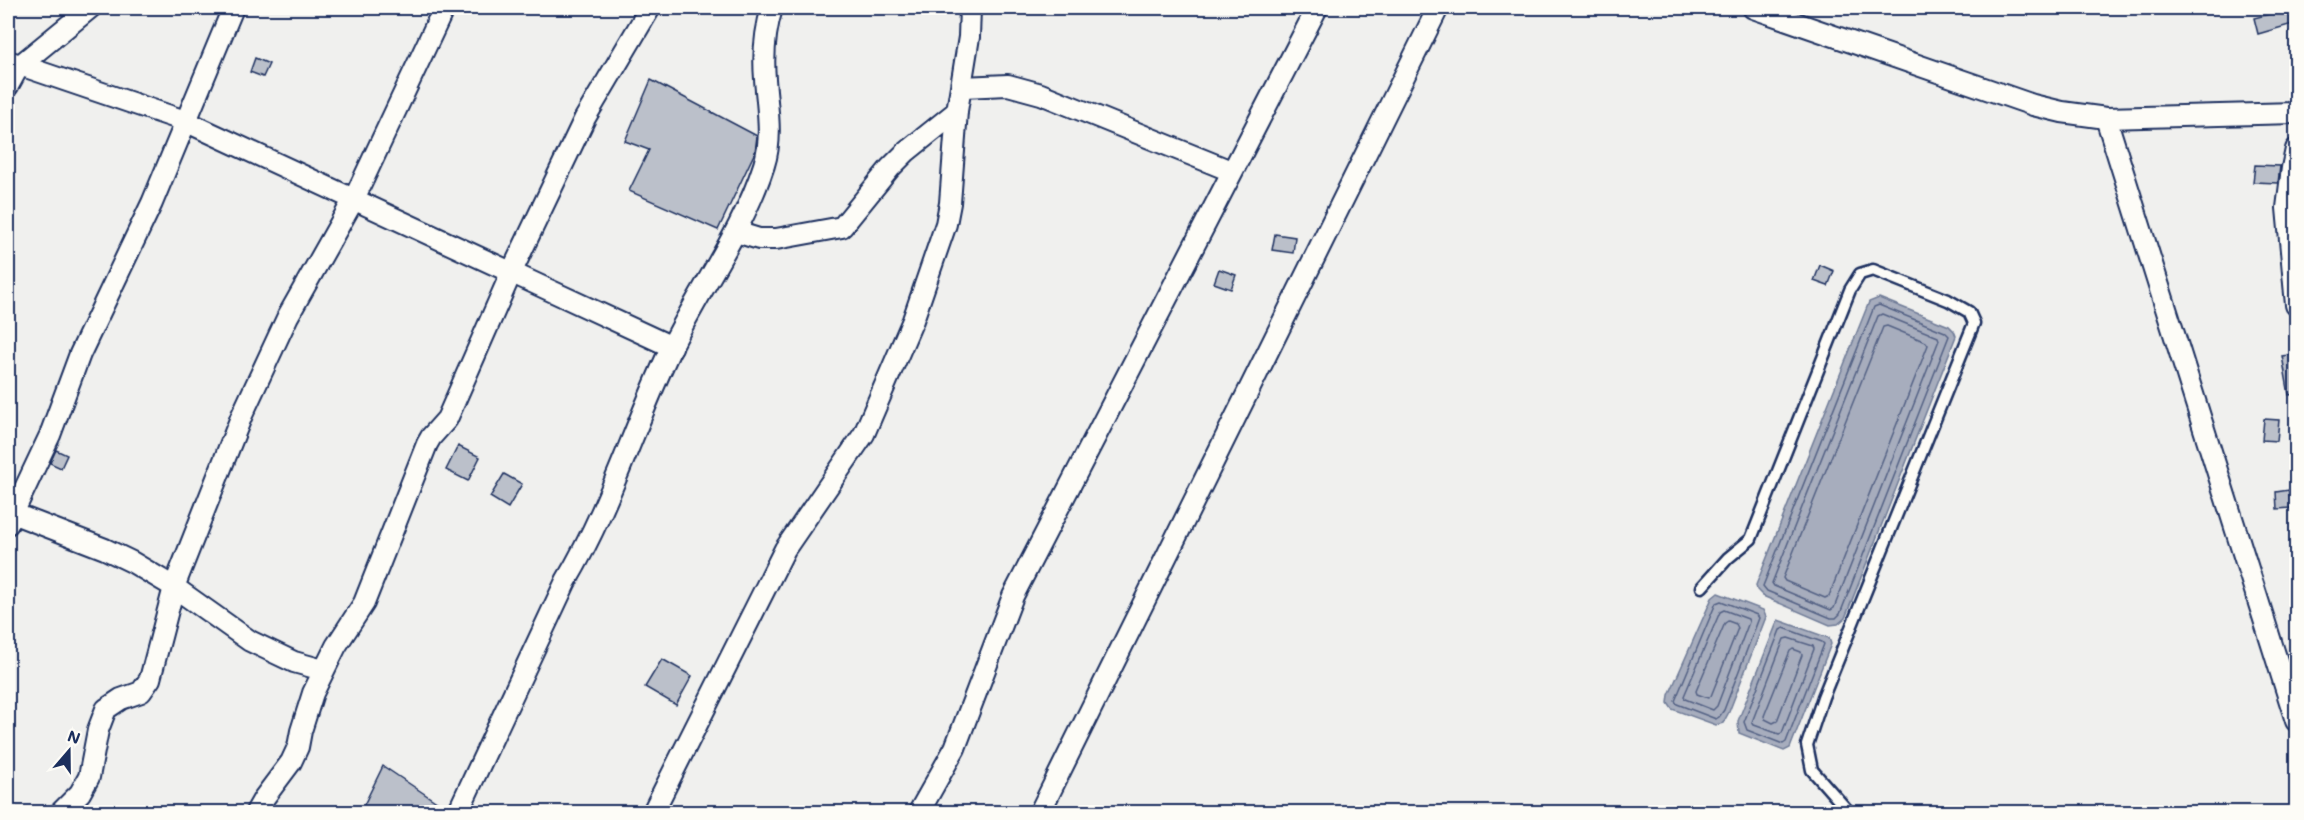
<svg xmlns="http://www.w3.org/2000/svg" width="2304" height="820" viewBox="0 0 2304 820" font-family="Mali,sans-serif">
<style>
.water{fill:#a7adbd;stroke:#6f7b97;stroke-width:1.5}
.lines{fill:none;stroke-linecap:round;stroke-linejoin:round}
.shore{stroke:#536184;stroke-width:1.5}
.building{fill:#bbc0ca;stroke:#1b2f5e;stroke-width:1.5}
.lane-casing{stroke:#1b2f5e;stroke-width:15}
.street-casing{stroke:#1b2f5e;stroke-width:24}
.lane{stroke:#fdfcf7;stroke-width:10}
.street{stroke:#fdfcf7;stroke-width:20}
</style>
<rect width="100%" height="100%" fill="#f0f0ee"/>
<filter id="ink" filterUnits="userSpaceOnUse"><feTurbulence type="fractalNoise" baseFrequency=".0167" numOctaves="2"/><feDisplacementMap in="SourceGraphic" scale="12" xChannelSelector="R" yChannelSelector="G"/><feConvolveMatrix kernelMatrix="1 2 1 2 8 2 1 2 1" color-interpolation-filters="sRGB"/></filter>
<g filter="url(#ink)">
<!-- water -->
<g class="water">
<path d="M 1879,298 L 1949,326 L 1954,331 L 1956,336 L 1845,618 L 1838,624 L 1830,625 L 1763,596 L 1757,590 L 1756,585 L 1869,302 Z"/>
<path d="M 1718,593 L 1763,610 L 1766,617 L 1729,712 L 1723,723 L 1716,725 L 1672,709 L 1668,703 L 1669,695 L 1712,598 Z"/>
<path d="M 1778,620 L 1829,638 L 1831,644 L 1790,748 L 1784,751 L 1739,733 L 1738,721 Z"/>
</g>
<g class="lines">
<!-- shore -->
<g class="shore">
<path d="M 1879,305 L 1945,332 L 1949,336 L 1840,614 L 1836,618 L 1831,618 L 1767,591 L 1763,586 L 1874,307 Z"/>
<path d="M 1882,314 L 1938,337 L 1939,340 L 1834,608 L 1831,610 L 1774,586 L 1772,583 L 1878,316 Z"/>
<path d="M 1887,326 L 1926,342 L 1928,345 L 1829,596 L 1825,598 L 1785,581 L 1783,578 L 1883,327 Z"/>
<path d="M 1721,601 L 1757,615 L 1759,618 L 1724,710 L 1719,717 L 1716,719 L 1677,704 L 1675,701 L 1716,603 Z"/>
<path d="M 1724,610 L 1748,619 L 1749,622 L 1717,706 L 1713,710 L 1685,699 L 1684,696 L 1720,612 Z"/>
<path d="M 1728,621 L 1736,624 L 1738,628 L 1711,696 L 1708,698 L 1697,694 L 1696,691 L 1725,623 Z"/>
<path d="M 1784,628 L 1822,642 L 1824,644 L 1786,742 L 1783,744 L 1747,730 L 1744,722 L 1780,630 Z"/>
<path d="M 1788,638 L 1813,646 L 1814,649 L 1782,733 L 1779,734 L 1754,725 L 1752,722 L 1784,639 Z"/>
<path d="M 1793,649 L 1801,652 L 1802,655 L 1777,721 L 1773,723 L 1765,719 L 1764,716 L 1790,651 Z"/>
</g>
</g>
<!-- building -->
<g class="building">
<path d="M 2293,8 L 2296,8 L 2296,23 L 2258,34 L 2254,18 Z"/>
<path d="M 255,58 L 269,64 L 263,77 L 250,72 Z"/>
<path d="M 651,80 L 757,136 L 755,152 L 718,230 L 629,191 L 649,150 L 625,141 Z"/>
<path d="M 2255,165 L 2280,166 L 2278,183 L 2253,182 Z"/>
<path d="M 1275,234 L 1295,237 L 1293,253 L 1272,250 Z"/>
<path d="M 1820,265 L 1834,271 L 1828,286 L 1814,281 Z"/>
<path d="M 1219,269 L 1236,275 L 1231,289 L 1214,283 Z"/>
<path d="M 2296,354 L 2296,394 L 2289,395 L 2282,356 Z"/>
<path d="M 2264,419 L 2279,420 L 2277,441 L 2262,440 Z"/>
<path d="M 458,446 L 480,457 L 468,481 L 446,470 Z"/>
<path d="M 56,450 L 67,455 L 61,468 L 50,463 Z"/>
<path d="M 504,474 L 522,484 L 508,508 L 490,497 Z"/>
<path d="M 2289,490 L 2291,508 L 2277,509 L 2276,492 Z"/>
<path d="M 662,659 L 692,676 L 676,705 L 645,687 Z"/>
<path d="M 383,766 L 447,809 L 446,813 L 360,813 Z"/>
</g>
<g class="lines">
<!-- lane casing -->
<g class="lane-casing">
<path id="lane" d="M 1702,587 L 1728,558 L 1751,539 L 1850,290 L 1860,274 L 1873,270 L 1948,300 L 1969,312 L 1974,323 L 1823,697 L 1807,745 L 1812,770 L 1849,812"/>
</g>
<!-- street casing -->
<g class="street-casing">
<g id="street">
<path d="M 1753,8 L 2033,105 L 2062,112 L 2106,118 L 2296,113"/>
<path d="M 8,61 L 185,121 L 672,347"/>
<path d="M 8,86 L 19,66 L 90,8"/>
<path d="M 962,87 L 1008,85 L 1041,94 L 1231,171"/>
<path d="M 2106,118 L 2296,721"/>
<path d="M 2296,149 L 2292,168 L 2287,208 L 2296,305"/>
<path d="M 736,232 L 759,239 L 776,239 L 842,227 L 890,168 L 906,152 L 957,111"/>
<path d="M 12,513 L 105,549 L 132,562 L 174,587 L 250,641 L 294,662 L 323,670"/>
<path d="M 8,524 L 50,435 L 80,354 L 152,203 L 233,8"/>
<path d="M 61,812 L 80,793 L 89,777 L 98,730 L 106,709 L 121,699 L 141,692 L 150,679 L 174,587 L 242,415 L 288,316 L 354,199 L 444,8"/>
<path d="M 256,812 L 264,798 L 291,762 L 298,747 L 301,731 L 313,693 L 336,646 L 364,603 L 427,444 L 431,437 L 447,419 L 512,271 L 585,118 L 650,8"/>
<path d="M 458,812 L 566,581 C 609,509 634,426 670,350 C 700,288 743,231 764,165 C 773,137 767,107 765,79 C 763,55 765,31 772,8"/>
<path d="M 653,812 L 785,549 L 864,434 L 913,320 L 946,224 L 950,203 L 957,111 L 969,37 L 970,8"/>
<path d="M 919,812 L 955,748 L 1013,596 L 1317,8"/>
<path d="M 1040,812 L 1438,8"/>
</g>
</g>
<!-- lane -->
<use href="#lane" class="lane"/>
<!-- street -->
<use href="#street" class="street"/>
</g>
</g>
<!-- margin -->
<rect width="2304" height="820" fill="none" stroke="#fdfcf7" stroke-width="30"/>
<rect x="15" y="15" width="2274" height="790" fill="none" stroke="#1b2f5e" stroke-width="2" filter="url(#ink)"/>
<!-- north arrow -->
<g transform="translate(69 751) rotate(20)" stroke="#fdfcf7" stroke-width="4.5" paint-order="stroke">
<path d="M0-4.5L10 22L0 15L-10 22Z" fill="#1b2f5e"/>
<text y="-9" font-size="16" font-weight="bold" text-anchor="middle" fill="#1b2f5e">N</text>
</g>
</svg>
